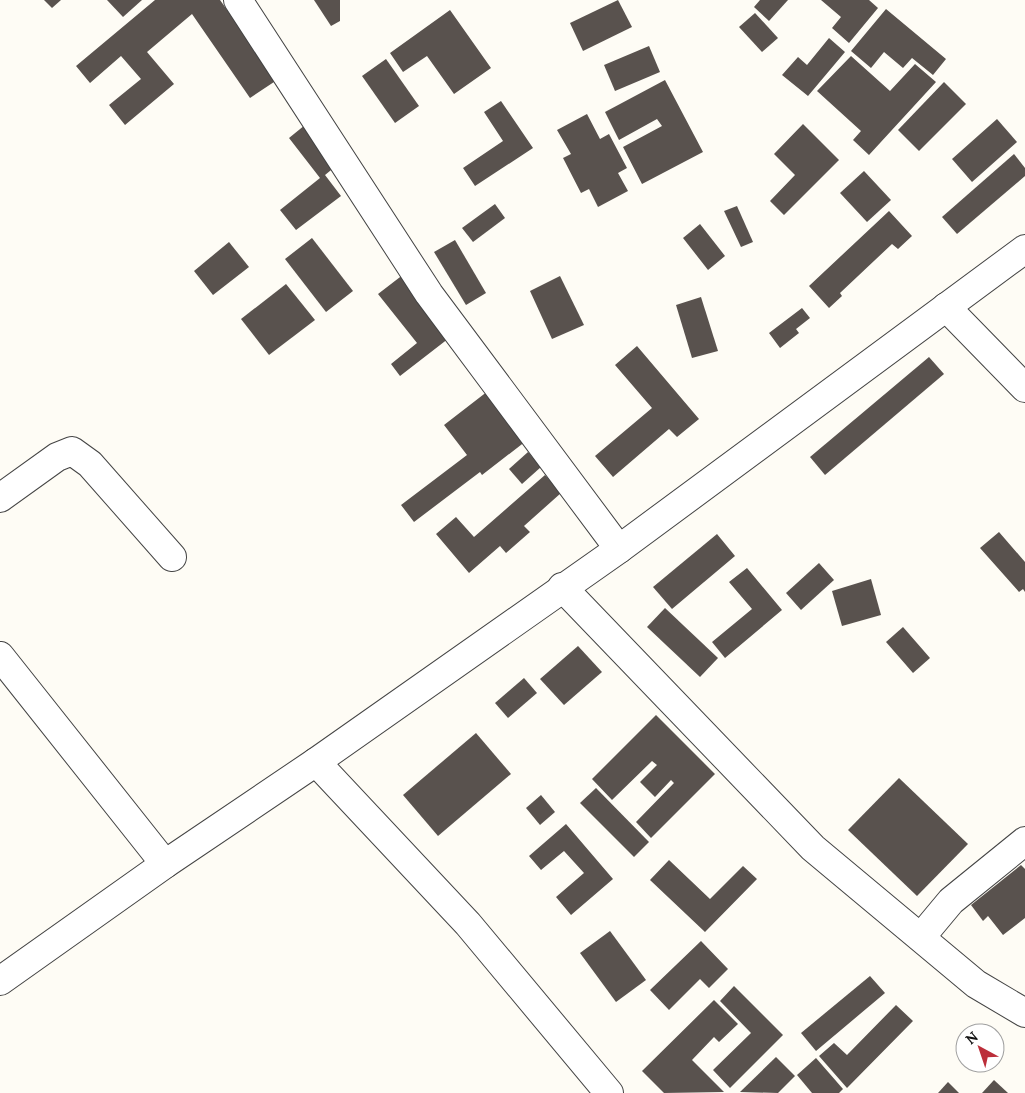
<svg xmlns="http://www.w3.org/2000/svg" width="1025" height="1093" viewBox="0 0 1025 1093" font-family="Lora,serif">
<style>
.building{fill:#59524e}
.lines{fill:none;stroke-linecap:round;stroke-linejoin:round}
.minor-casing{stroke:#444;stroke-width:30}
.tertiary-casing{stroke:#444;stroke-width:30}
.minor{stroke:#fff;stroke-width:28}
.tertiary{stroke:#fff;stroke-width:28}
</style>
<rect width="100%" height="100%" fill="#fefcf5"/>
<!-- building -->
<g class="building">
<path d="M 44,0 L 61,0 L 52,8 Z"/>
<path d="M 107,0 L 142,0 L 123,17 Z"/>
<path d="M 155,0 L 220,0 L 277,80 L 250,98 L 192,14 L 147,52 L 174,84 L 125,125 L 109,105 L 141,79 L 121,56 L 90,83 L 76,66 Z"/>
<path d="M 314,0 L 340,0 L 340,21 L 331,26 Z"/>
<path d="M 618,0 L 632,27 L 583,51 L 570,23 Z"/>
<path d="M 760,0 L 788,0 L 769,21 L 754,7 Z"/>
<path d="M 821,0 L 869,0 L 878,8 L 849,43 L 832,28 L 841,17 Z"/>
<path d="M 886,9 L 946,59 L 933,75 L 912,58 L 903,68 L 884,52 L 871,68 L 851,51 Z"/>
<path d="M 450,10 L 491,68 L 454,94 L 427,56 L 403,72 L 390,53 Z"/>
<path d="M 755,13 L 778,38 L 762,52 L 739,27 Z"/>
<path d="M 829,38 L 845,52 L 808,96 L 782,75 L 798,57 L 807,65 Z"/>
<path d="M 649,46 L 660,72 L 615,91 L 604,65 Z"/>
<path d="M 851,56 L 890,91 L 915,64 L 936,82 L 869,155 L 853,140 L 861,131 L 817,91 Z"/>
<path d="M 386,59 L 419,106 L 395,123 L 362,76 Z"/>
<path d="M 665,80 L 703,152 L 642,184 L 623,147 L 662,126 L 657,119 L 619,140 L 605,112 Z"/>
<path d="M 944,82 L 966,104 L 919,151 L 898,130 Z"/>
<path d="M 501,101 L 533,148 L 475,186 L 463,168 L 503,141 L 484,112 Z"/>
<path d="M 587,114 L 600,139 L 609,134 L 627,168 L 618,173 L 628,191 L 598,207 L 589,189 L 581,193 L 563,158 L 571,154 L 557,130 Z"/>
<path d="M 997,119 L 1017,142 L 972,182 L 952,159 Z"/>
<path d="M 803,124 L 839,160 L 784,215 L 770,201 L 795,175 L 774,154 Z"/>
<path d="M 305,125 L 336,166 L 325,175 L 341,196 L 296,230 L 280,210 L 320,178 L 289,138 Z"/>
<path d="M 1014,154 L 1025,168 L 1025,176 L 957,234 L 942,217 Z"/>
<path d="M 864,171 L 891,200 L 867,222 L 840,193 Z"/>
<path d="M 495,204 L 505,218 L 473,242 L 462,228 Z"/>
<path d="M 737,206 L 753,242 L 741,247 L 724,211 Z"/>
<path d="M 889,211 L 912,236 L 898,249 L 892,244 L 840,293 L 842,296 L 829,308 L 809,286 Z"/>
<path d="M 700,224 L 725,256 L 708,270 L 683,238 Z"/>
<path d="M 312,238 L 353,291 L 326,312 L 285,259 Z"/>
<path d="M 455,240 L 486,293 L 466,305 L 434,252 Z"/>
<path d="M 229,242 L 249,267 L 213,295 L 194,271 Z"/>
<path d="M 404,274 L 453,335 L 400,376 L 391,364 L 417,343 L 378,294 Z"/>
<path d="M 560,276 L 584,325 L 552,339 L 530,291 Z"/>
<path d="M 286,284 L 315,320 L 269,355 L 241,319 Z"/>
<path d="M 701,297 L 718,351 L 692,358 L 676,305 Z"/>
<path d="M 802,308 L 810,318 L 796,329 L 799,333 L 780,348 L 769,333 Z"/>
<path d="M 637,346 L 699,419 L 677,437 L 669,429 L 613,477 L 595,456 L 652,408 L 615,365 Z"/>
<path d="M 929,357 L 944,374 L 825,475 L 810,457 Z"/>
<path d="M 488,391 L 526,441 L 482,475 L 480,472 L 414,522 L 401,505 L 467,455 L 444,425 Z"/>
<path d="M 528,452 L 541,467 L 522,484 L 509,469 Z"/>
<path d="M 545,475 L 561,493 L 524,526 L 530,532 L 506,553 L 500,546 L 469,573 L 436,534 L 456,517 L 474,537 Z"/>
<path d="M 999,532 L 1025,562 L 1025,592 L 1023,589 L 1019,592 L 980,548 Z"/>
<path d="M 717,534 L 735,556 L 672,609 L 653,587 Z"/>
<path d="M 819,563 L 834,580 L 801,610 L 786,593 Z"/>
<path d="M 747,568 L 782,610 L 725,658 L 712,642 L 752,609 L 729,582 Z"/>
<path d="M 871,579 L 881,615 L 842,626 L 832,591 Z"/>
<path d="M 665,608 L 718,658 L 700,677 L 647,627 Z"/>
<path d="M 903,627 L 930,658 L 913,673 L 886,642 Z"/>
<path d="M 578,646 L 602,672 L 564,705 L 540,679 Z"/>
<path d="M 524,678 L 537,693 L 508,718 L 495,703 Z"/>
<path d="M 656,715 L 715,774 L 651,838 L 636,822 L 674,783 L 671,780 L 655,797 L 640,782 L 657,765 L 652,761 L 612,800 L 592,779 Z"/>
<path d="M 476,733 L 511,774 L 438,836 L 403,795 Z"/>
<path d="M 899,778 L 968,844 L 917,896 L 848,830 Z"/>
<path d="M 596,788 L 649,842 L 634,857 L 580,803 Z"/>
<path d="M 541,795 L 555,812 L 540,825 L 526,808 Z"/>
<path d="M 566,824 L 613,879 L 571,915 L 556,897 L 584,873 L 564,851 L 541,870 L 529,856 Z"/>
<path d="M 669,860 L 710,899 L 743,866 L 757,879 L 705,932 L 650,880 Z"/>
<path d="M 1021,865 L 1025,869 L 1025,918 L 1003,935 L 988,916 L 983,921 L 971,905 Z"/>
<path d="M 610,931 L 646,980 L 616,1002 L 580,953 Z"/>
<path d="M 701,941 L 728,969 L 709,988 L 700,979 L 669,1010 L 650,990 Z"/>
<path d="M 870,976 L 885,993 L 816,1051 L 801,1033 Z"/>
<path d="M 734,986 L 783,1035 L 730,1088 L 713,1070 L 751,1033 L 720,1001 Z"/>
<path d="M 714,1000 L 738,1024 L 719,1042 L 714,1037 L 692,1060 L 724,1092 L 664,1093 L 642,1071 Z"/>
<path d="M 896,1005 L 913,1021 L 847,1088 L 819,1056 L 834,1043 L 847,1055 Z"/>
<path d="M 776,1057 L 795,1076 L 778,1093 L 740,1092 Z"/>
<path d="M 816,1058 L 843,1089 L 839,1093 L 812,1093 L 797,1075 Z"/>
<path d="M 994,1080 L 1008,1093 L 982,1093 Z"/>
<path d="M 948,1082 L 959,1093 L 938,1093 Z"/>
</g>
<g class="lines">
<!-- minor casing -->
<g class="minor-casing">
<g id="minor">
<path d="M 238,0 L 429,294 L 619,549"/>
<path d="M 946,307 L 1025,388"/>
<path d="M 0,498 L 57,457 L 72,451 L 90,464 L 172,557"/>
<path d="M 562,587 L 813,848 L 976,984 L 1025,1013"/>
<path d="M 0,656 L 165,864"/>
<path d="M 316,762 L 468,924 L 609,1093"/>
<path d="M 921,937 L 951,901 L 1025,841"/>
</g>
</g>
<!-- tertiary casing -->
<g class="tertiary-casing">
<path id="tertiary" d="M 0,981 L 165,864 L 316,762 L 619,549 L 1025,249"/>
</g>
<!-- minor -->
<use href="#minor" class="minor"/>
<!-- tertiary -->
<use href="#tertiary" class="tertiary"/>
</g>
<!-- north arrow -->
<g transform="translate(980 1048) rotate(320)"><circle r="24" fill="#ffffff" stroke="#a0a0a0"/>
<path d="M0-4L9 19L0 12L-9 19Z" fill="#bc2e3a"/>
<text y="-8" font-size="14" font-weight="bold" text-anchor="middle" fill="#111111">N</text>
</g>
</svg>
